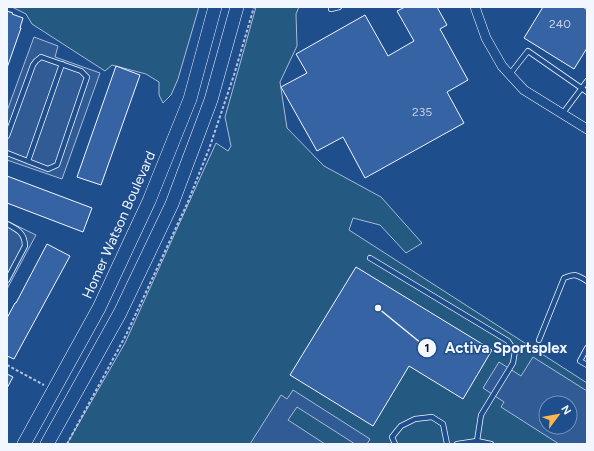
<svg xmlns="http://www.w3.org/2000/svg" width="594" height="451" viewBox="0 0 594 451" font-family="Figtree,sans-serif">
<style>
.green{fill:#245a82;stroke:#a8bbd7;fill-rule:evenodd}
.parking{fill:#305b95;stroke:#a8bbd7;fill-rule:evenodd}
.building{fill:#3563a3;stroke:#f2f6ff}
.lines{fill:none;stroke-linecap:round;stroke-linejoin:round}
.service-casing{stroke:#f2f6ff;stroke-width:6}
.minor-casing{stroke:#f2f6ff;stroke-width:10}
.secondary-casing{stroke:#f2f6ff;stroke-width:14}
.path{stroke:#b3c4dc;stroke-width:2;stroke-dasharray:3 2;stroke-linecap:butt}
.service{stroke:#1f4e8c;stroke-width:4.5}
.minor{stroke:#1f4e8c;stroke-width:9}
.secondary{stroke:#1f4e8c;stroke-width:13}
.labels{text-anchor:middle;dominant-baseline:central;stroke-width:3;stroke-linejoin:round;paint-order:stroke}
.number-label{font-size:12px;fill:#c3d1e8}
.street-label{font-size:14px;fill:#f2f6ff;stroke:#1f4e8c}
.leader{fill:none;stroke:#f2f6ff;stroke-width:1.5}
.callout-dot{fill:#f2f6ff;stroke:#1f4e8c;stroke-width:1.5}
.mark-label{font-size:12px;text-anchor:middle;font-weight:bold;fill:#111}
.callout-label{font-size:15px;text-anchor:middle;font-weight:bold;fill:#f2f6ff;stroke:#1f4e8c;stroke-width:3;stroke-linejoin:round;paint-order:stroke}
</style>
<rect width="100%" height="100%" fill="#1f4e8c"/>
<!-- green -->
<g class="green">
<path d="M 12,7 L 199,7 L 178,79 L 171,95 L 163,103 L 159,95 L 159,82 L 146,74 L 112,65 L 105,71 L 32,24 L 26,14 Z"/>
<path d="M 256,7 L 299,7 L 296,14 L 297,46 L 280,82 L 287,128 L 324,166 L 381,197 L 422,243 L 406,253 L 380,225 L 353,218 L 349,230 L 587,383 L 587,444 L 67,444 L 125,343 L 216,143 L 228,151 L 231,146 L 225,117 ZM 546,403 L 570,403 L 570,427 L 546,427 Z"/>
</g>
<!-- parking -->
<g class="parking">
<path d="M 34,37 L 58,46 L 55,57 L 100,73 L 62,179 L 7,160 L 7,111 Z"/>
<path d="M 7,221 L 36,235 L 7,289 Z"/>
<path d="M 533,357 L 587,391 L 587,444 L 559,444 L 501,407 L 504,402 L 483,388 L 499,362 L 521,376 ZM 546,403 L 570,403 L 570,427 L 546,427 Z"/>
<path d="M 293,390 L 370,439 L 367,444 L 355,444 L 297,407 L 288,420 L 325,444 L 250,444 L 281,395 L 287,399 Z"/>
</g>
<!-- building -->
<g class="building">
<path d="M 405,7 L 437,7 L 447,25 L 440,29 L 468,80 L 447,92 L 464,123 L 365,178 L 343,137 L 317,151 L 281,87 L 307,73 L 296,54 L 365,15 L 388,56 L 414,41 L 397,11 Z"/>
<path d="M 543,7 L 583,7 L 587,10 L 587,48 L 574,69 L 524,38 Z"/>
<path d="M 7,11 L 13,13 L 12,14 L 23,18 L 20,28 L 21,28 L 7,68 Z"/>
<path d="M 116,66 L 140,75 L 101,185 L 77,177 Z"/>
<path d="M 7,176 L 92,208 L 83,232 L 7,203 Z"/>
<path d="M 47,244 L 70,256 L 14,359 L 7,356 L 7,318 L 15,303 L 16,303 Z"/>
<path d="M 356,267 L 492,350 L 463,399 L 409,366 L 373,426 L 290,375 Z"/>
<path d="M 7,374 L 13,377 L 7,388 Z"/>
</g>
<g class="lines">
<!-- service casing -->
<g class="service-casing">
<g id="service">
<path d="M 331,7 L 331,9 L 339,7"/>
<path d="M 510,74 L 528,51 L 587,92"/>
<path d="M 563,113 L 587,81"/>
<path d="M 7,136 L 33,65 L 36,61 L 41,57 L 81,71 L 87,77 L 57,165 L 48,169 L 7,153"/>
<path d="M 28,161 L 62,64"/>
<path d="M 7,224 C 17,229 25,233 25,246 L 7,280"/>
<path d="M 370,258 L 508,341 L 515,351 L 513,363 L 481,415 L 477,441"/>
<path d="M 539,340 L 564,278 C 575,273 577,275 587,281"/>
<path d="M 587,348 L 580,361 L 587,365"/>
<path d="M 395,444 L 392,437 L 401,426 L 415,419 L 432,417 L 443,424 L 447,444"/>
<path d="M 457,444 L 477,441 L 491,444"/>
</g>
</g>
<!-- minor casing -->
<g class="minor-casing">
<path id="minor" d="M 475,7 L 486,38 L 502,66 L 524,90 L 587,129"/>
</g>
<!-- secondary casing -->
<g class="secondary-casing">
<g id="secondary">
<path d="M 24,444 L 99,308 L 149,201 L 190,99 L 215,7"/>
<path d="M 47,444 L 120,313 L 172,204 L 211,100 L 237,7"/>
</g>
</g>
<!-- path -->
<g class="path">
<path d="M 7,365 L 44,385"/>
<path d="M 67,444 L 126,335 L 187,204 L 209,149 L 234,75 L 254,7"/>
</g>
<!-- service -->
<use href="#service" class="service"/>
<!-- minor -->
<use href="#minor" class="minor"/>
<!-- secondary -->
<use href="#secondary" class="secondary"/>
</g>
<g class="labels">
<!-- number labels -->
<g class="number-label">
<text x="560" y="24">240</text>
<text x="422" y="112">235</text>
</g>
<!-- street labels -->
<g class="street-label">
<text transform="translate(119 225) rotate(-66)">Homer Watson Boulevard</text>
</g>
</g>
<!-- callouts -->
<path class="leader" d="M378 308L427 348"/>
<g class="callout-dot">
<circle cx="378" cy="308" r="4"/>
<circle cx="427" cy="348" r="10"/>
</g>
<g class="mark-label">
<text x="427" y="352">1</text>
</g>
<g class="callout-label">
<text x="506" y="353">Activa Sportsplex</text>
</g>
<!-- border -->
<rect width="594" height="451" fill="none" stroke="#f2f6ff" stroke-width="16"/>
<!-- north arrow -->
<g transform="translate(558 415) rotate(58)"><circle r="19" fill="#1f4e8c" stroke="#7391ba"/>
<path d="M0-3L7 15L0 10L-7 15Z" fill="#ffb74d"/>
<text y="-6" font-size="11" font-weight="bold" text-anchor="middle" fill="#f2f6ff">N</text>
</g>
</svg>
